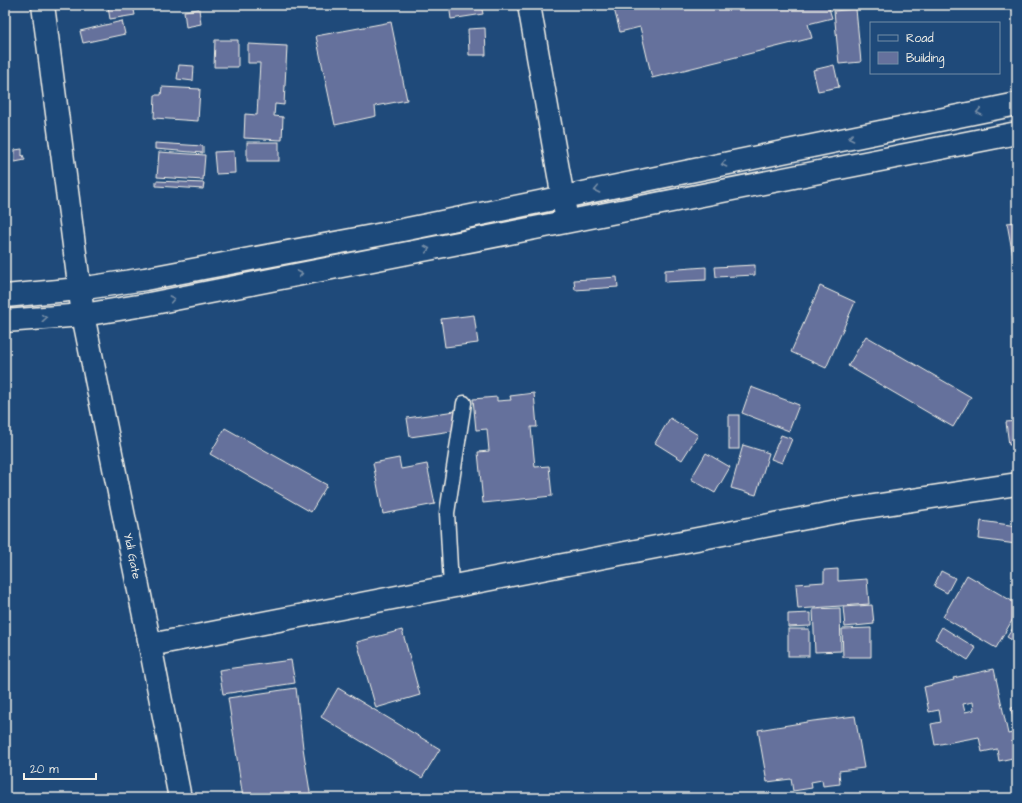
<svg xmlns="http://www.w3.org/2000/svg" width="1022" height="803" viewBox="0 0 1022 803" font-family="'Architects Daughter',sans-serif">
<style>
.building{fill:#65719c;stroke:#f4f1e8;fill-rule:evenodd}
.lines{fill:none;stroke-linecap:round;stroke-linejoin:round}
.lane-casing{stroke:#f4f1e8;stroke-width:17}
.street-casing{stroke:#f4f1e8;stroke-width:25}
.secondary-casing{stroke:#f4f1e8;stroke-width:25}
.highway-casing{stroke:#f4f1e8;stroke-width:25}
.lane{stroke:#1f4a7a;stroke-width:14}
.street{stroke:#1f4a7a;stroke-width:22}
.secondary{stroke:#1f4a7a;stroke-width:22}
.highway{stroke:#1f4a7a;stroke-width:22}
.oneway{stroke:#748da6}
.labels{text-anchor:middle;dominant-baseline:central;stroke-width:3.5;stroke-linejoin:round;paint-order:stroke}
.street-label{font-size:12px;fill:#f4f1e8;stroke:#1f4a7a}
</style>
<rect width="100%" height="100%" fill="#1f4a7a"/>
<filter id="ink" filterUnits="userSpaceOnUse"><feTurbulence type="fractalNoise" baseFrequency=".025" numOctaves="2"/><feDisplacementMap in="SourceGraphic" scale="8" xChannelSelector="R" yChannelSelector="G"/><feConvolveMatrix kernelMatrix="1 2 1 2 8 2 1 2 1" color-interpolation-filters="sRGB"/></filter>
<g filter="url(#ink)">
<!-- building -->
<g class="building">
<path d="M 119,5 L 133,5 L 135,15 L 110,19 L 108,7 Z"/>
<path d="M 449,5 L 481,5 L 483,14 L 451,19 Z"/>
<path d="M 613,5 L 828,5 L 832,18 L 808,24 L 812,38 L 652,78 L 640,27 L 620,32 Z"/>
<path d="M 199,9 L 201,24 L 186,27 L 184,11 Z"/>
<path d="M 856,9 L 861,62 L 839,64 L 834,11 Z"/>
<path d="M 122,21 L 125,34 L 83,43 L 80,31 Z"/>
<path d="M 391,22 L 407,100 L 375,106 L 376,116 L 335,125 L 316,36 Z"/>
<path d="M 485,28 L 486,55 L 469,55 L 468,29 Z"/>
<path d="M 215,40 L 238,40 L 238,67 L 214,67 Z"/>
<path d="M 248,44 L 287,46 L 284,105 L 275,104 L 274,116 L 283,117 L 282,140 L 244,138 L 245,114 L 257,115 L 260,63 L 248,63 Z"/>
<path d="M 179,65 L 194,66 L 193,81 L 177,79 Z"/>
<path d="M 834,65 L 839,87 L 818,91 L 813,70 Z"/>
<path d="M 162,87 L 200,89 L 198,121 L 154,118 L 155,95 L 161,95 Z"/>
<rect x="247" y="142" width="32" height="19"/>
<path d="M 155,143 L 203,146 L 203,153 L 155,149 Z"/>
<path d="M 22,149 L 22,156 L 23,155 L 25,160 L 15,162 L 15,150 Z"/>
<path d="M 234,151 L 235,173 L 216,174 L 214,152 Z"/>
<path d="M 159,152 L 205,155 L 203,180 L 157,177 Z"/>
<path d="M 156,181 L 204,183 L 203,189 L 156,186 Z"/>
<path d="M 1017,222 L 1017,278 L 1007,223 Z"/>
<path d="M 755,265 L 755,275 L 716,277 L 715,267 Z"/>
<path d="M 706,267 L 706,280 L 665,282 L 665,270 Z"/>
<path d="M 617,277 L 618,287 L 575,290 L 574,280 Z"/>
<path d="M 820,286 L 855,302 L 826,368 L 791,352 Z"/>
<path d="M 474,315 L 478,343 L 445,347 L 441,319 Z"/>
<path d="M 866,336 L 971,397 L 953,427 L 848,366 Z"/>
<path d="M 751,387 L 799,405 L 789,431 L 742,413 Z"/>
<path d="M 534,393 L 537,427 L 531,427 L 535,467 L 549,466 L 552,496 L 483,503 L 478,452 L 489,451 L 487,429 L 476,430 L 473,399 L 497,397 L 497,401 L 511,400 L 510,396 Z"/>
<path d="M 455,411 L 459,430 L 410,437 L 407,418 Z"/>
<rect x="729" y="415" width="10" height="34"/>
<path d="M 670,418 L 698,435 L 682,460 L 655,443 Z"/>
<path d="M 1017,421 L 1017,444 L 1009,445 L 1006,422 Z"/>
<path d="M 225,428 L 327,485 L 311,512 L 210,454 Z"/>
<path d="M 781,435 L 792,439 L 782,463 L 771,459 Z"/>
<path d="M 743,445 L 769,453 L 756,495 L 731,488 Z"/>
<path d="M 706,453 L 730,467 L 715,493 L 691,479 Z"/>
<path d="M 399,458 L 401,469 L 427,464 L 435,504 L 383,514 L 373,463 Z"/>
<path d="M 981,521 L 1017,526 L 1016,544 L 979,539 Z"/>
<path d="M 838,569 L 838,581 L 867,579 L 869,604 L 798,609 L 796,584 L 824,582 L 824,570 Z"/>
<path d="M 941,571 L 955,578 L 947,593 L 934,586 Z"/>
<path d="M 967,575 L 1017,604 L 1017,612 L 996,648 L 943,617 Z"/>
<path d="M 872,605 L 874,624 L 845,627 L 843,607 Z"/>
<path d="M 840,608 L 841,651 L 815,652 L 813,609 Z"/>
<path d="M 811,613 L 811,626 L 788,627 L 788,614 Z"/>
<path d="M 1017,622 L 1017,643 L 1007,637 Z"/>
<path d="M 942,627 L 976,648 L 968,660 L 935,639 Z"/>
<path d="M 871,628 L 871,657 L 843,657 L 842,629 Z"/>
<rect x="788" y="629" width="21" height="27"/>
<path d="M 402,630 L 420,695 L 376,708 L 357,642 Z"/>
<path d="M 291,660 L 295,683 L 223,694 L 219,670 Z"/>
<path d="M 994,669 L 1008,734 L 1016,732 L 1011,708 L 1017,707 L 1017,757 L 999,761 L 997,749 L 982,752 L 979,737 L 935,745 L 931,724 L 941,722 L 939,710 L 929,712 L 924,687 L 954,680 L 953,678 ZM 973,702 L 974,710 L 965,712 L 963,704 Z"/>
<path d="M 296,688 L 303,748 L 311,798 L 243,798 L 228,698 Z"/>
<path d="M 338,688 L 440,749 L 422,778 L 321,717 Z"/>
<path d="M 855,716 L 864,768 L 839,771 L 840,784 L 823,786 L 822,780 L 811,782 L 812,788 L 793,791 L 791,779 L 767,782 L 758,730 L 813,721 Z"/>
<path d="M 593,792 L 594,798 L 554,798 Z"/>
</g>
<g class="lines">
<!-- lane casing -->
<g class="lane-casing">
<path id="lane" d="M 451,586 L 447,513 L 464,403"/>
</g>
<!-- street casing -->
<g class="street-casing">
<g id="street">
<path d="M 43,5 L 83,315 L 150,645 L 180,798"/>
<path d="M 150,645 L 847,510 L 1017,484"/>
</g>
</g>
<!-- secondary casing -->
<g class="secondary-casing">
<path id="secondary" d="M 529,5 L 567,221"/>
</g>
<!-- highway casing -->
<g class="highway-casing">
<g id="highway">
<path d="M 5,296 L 79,289 L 145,279 L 383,234 L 1017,104"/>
<path d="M 5,321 L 83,315 L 144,305 L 1017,133"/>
</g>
</g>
<!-- lane -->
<use href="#lane" class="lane"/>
<!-- street -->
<use href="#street" class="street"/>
<!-- secondary -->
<use href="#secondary" class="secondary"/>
<!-- highway -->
<use href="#highway" class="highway"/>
</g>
<!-- one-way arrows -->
<defs><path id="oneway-chevron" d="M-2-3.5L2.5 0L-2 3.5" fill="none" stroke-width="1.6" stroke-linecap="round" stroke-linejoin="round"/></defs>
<g class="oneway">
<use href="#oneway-chevron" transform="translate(979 112) rotate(168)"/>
<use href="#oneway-chevron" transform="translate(851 138) rotate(168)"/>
<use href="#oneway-chevron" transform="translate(724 164) rotate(168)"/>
<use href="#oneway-chevron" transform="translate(597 190) rotate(168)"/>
<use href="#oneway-chevron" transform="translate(427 249) rotate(-11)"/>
<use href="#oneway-chevron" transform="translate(300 274) rotate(-11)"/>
<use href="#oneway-chevron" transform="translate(172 299) rotate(-11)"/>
<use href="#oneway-chevron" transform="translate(44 318) rotate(-5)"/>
</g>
</g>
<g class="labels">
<!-- street labels -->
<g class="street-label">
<text transform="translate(132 556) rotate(78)">Yidi Gate</text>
</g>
</g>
<!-- margin -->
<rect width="1022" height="803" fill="none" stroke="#1f4a7a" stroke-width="20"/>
<rect x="10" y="10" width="1002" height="783" fill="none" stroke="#f4f1e8" stroke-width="1.5" filter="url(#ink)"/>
<!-- legend -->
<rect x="870" y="22" width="130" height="52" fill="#1f4a7a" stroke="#748da6"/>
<rect x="878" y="35" width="20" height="6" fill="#1f4a7a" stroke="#748da6"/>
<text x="906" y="42" font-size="12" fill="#f4f1e8">Road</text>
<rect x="878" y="52" width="20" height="12" fill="#65719c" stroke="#748da6"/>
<text x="906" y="62" font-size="12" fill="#f4f1e8">Building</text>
<!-- scale -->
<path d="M24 773v6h72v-6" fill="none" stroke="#f4f1e8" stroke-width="2"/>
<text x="30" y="773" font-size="12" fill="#f4f1e8" stroke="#1f4a7a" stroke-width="3" paint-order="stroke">20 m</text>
</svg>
